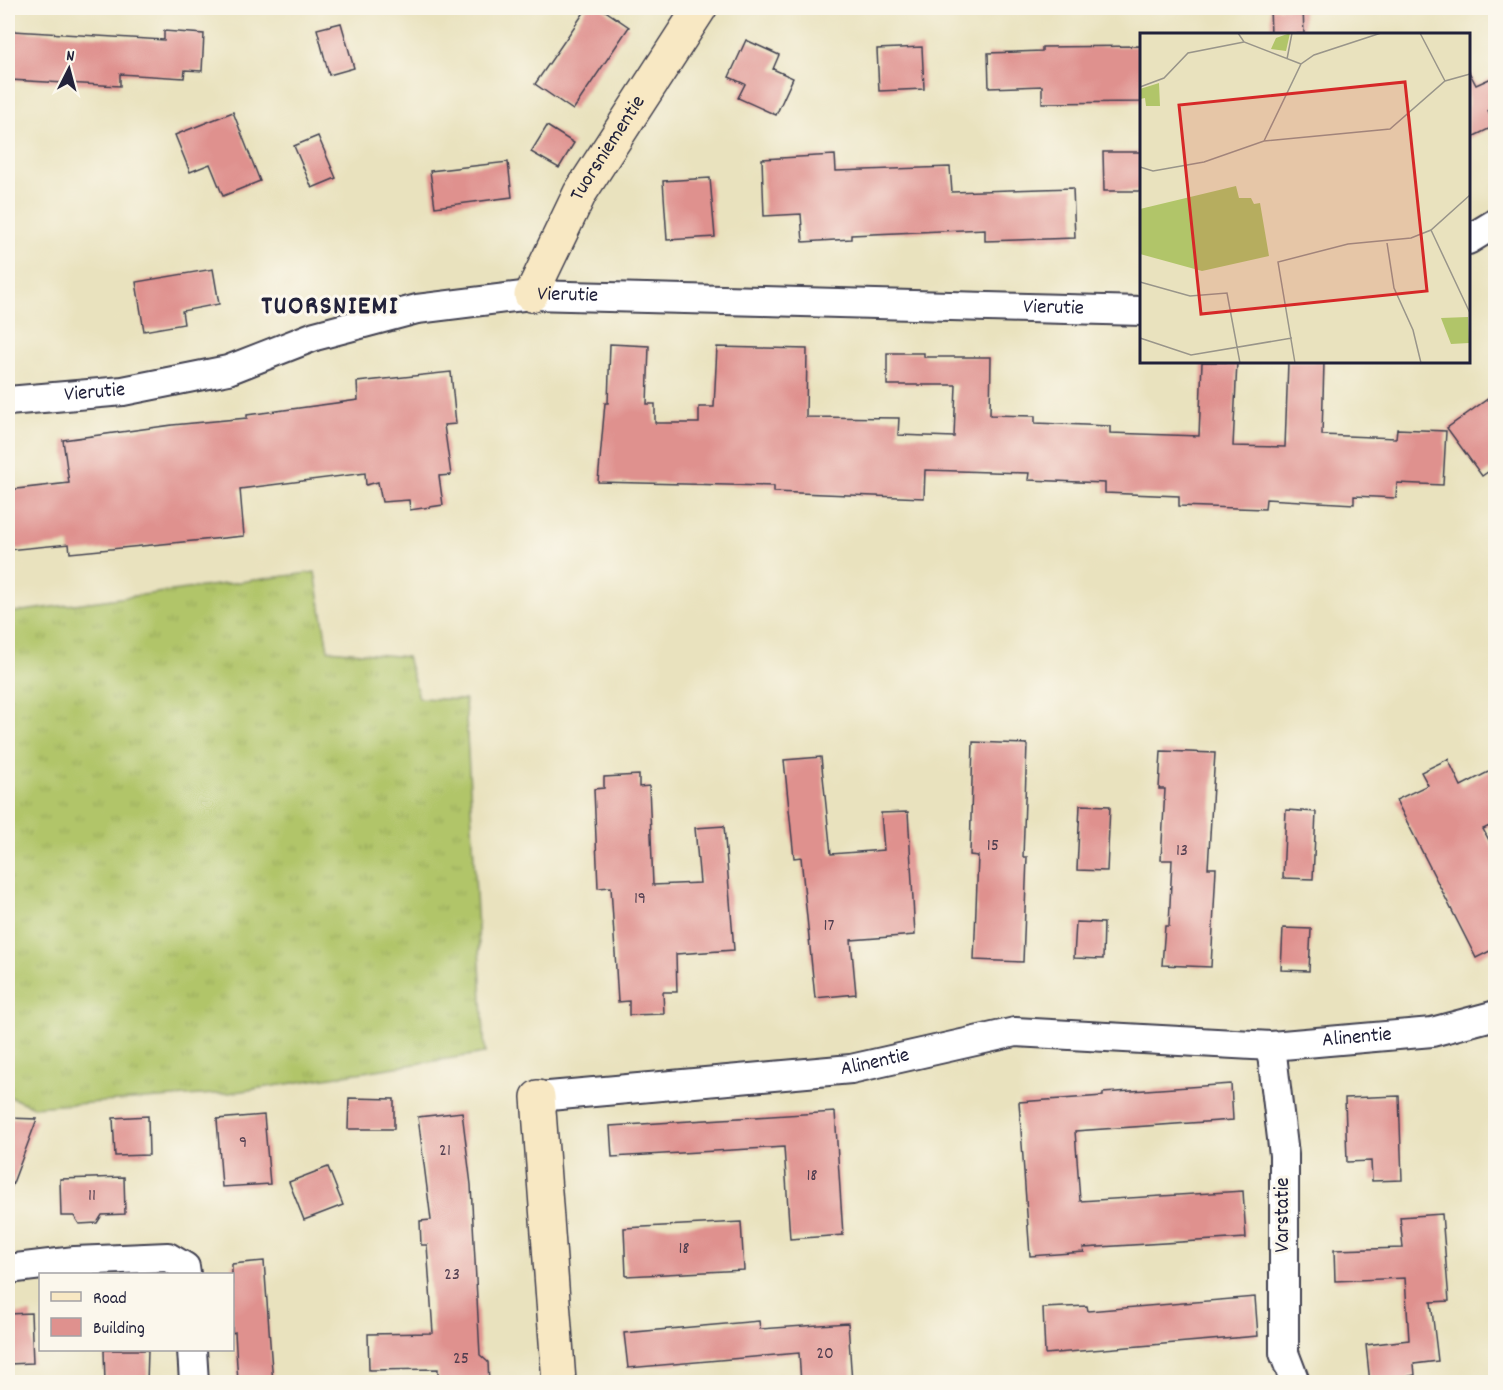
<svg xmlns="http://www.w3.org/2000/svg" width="1503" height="1390" viewBox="0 0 1503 1390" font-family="Dekko,sans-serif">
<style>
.grass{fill:url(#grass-tufts);stroke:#6a7452;stroke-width:1.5}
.building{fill:#df918e}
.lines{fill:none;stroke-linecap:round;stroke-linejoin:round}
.street-casing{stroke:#403f4f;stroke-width:32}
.secondary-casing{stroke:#403f4f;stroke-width:36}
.street{stroke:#fff;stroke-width:28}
.secondary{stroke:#f8e8c3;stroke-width:33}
.labels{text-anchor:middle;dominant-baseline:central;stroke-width:6;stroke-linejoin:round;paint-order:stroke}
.number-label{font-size:18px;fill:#513e50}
.street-label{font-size:21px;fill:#22223b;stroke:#fbf7ec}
.district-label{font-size:27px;font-weight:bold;letter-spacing:1.5px;fill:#22223b;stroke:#fbf7ec}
.inset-road{fill:none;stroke:#99958a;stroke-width:1.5}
.view{fill:#d62828;fill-opacity:0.15;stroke:#d62828;stroke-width:3}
.inset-edge{fill:none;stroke:#22223b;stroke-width:3}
</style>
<defs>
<pattern id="grass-tufts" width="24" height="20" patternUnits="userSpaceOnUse" patternTransform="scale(1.5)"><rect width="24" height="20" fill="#b1c569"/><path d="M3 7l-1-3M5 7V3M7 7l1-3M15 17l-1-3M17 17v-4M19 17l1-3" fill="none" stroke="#98a95c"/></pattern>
</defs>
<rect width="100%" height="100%" fill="#fbf7ec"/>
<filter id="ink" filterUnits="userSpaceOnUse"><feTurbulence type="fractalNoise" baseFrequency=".0167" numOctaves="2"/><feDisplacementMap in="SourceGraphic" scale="12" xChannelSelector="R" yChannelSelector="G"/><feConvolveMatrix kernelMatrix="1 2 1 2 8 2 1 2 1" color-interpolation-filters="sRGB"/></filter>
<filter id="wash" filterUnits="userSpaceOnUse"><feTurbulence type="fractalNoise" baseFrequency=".008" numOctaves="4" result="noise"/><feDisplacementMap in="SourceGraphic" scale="24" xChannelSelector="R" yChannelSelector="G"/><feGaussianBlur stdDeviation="1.35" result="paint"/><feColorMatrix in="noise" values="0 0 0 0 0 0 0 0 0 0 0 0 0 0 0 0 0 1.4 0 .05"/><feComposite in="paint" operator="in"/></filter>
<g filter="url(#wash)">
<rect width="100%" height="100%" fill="#e9e2be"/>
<!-- grass -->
<path class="grass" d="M 315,572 L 328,650 L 407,657 L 419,698 L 465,700 L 485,1053 L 229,1093 L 33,1107 L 8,1096 L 8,613 Z"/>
<g id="blocks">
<!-- building -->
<g class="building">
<path d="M 587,8 L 601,8 L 629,27 L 573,110 L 535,84 Z"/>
<path d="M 1270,8 L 1303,8 L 1304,34 L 1271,34 Z"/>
<path d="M 341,23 L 354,68 L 329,75 L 317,29 Z"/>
<path d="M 13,31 L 164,40 L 164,31 L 204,34 L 202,71 L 185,70 L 184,78 L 120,74 L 120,86 L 10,80 Z"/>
<path d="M 746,40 L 779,55 L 773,69 L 793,78 L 776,115 L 738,98 L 745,84 L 729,77 Z"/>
<path d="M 1142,46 L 1142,102 L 1042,103 L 1042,86 L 989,88 L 988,53 L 1042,51 L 1042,47 Z"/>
<path d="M 922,47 L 924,89 L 879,91 L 877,49 Z"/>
<path d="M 1468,70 L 1476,85 L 1496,76 L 1496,106 L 1488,110 L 1495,126 L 1468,139 Z"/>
<path d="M 233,112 L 260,181 L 223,196 L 210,164 L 190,172 L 175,135 Z"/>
<path d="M 547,126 L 574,143 L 559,168 L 531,152 Z"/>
<path d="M 318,136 L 336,178 L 312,188 L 294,146 Z"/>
<path d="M 1103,152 L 1142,152 L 1142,191 L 1104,191 Z"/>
<path d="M 835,155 L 836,171 L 950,167 L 952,192 L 1073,188 L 1075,238 L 985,241 L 985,229 L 851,235 L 851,239 L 803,242 L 801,214 L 764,216 L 762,159 Z"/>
<path d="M 508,162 L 512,197 L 435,207 L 430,171 Z"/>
<path d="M 710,178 L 715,237 L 667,240 L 663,181 Z"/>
<path d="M 213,269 L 219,304 L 182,311 L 184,324 L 144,331 L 136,282 Z"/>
<path d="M 610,344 L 649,346 L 647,404 L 655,404 L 655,423 L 699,423 L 699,407 L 714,407 L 717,347 L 807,349 L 806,417 L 899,418 L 898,435 L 954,437 L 956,385 L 887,385 L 887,353 L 924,353 L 924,357 L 991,357 L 990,415 L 1035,416 L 1035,423 L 1110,426 L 1110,433 L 1199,436 L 1202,362 L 1237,362 L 1233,446 L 1285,447 L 1288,362 L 1324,362 L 1322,435 L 1396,438 L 1397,429 L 1446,431 L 1443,485 L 1397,483 L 1396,498 L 1354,496 L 1354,504 L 1266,499 L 1265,509 L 1179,506 L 1179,496 L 1105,493 L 1105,483 L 1028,480 L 1029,473 L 925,470 L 924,498 L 774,492 L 774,486 L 598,482 L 605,403 L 608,403 Z"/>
<path d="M 451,372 L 456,424 L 444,425 L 451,475 L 439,476 L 443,505 L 410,510 L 409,500 L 382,502 L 378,482 L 366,485 L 365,473 L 240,489 L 244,536 L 70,553 L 69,544 L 8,550 L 8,490 L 69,483 L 63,440 L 172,425 L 247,418 L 247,415 L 358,400 L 357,382 Z"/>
<path d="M 1496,393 L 1496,466 L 1482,476 L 1447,428 Z"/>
<path d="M 973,742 L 1027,744 L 1023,857 L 1027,857 L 1023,962 L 974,960 L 978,856 L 970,855 Z"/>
<path d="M 1161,751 L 1215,753 L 1208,868 L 1216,868 L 1211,967 L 1162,965 L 1165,926 L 1169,926 L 1172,860 L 1161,860 L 1165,789 L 1159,789 Z"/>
<path d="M 821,757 L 831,854 L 884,850 L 881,813 L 908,812 L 915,935 L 851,940 L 856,994 L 815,998 L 801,857 L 794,858 L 784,760 Z"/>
<path d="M 1448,759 L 1461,786 L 1496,768 L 1496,823 L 1483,829 L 1496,853 L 1496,948 L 1476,958 L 1396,800 L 1428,785 L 1421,772 Z"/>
<path d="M 639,775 L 639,787 L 649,786 L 653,885 L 700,883 L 695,828 L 724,826 L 734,950 L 676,954 L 677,992 L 663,992 L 664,1014 L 629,1015 L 629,1001 L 618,1002 L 611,887 L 598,888 L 594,789 L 604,788 L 604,777 Z"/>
<path d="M 1080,805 L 1110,806 L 1107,871 L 1077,870 Z"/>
<path d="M 1286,810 L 1316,812 L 1313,879 L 1283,878 Z"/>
<path d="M 1076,922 L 1104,923 L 1103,959 L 1074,958 Z"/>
<path d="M 1283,928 L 1311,929 L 1309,971 L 1281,970 Z"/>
<path d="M 1231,1084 L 1233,1120 L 1075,1131 L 1080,1201 L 1243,1191 L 1246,1238 L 1083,1248 L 1084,1252 L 1030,1256 L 1019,1102 L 1103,1096 L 1103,1093 Z"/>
<path d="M 1399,1096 L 1402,1180 L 1372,1181 L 1371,1161 L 1347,1162 L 1345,1098 Z"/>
<path d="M 349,1098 L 394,1099 L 394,1129 L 348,1129 Z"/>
<path d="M 462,1112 L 471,1185 L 480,1355 L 488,1362 L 489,1383 L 438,1383 L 438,1369 L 369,1370 L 368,1334 L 433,1333 L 427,1245 L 421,1245 L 420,1221 L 431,1220 L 418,1117 Z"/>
<path d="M 835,1112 L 843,1235 L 790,1239 L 784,1147 L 612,1157 L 610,1126 Z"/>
<path d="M 264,1115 L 270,1184 L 222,1187 L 217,1119 Z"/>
<path d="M 148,1116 L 149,1155 L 115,1156 L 113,1118 Z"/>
<path d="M 8,1118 L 37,1119 L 10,1191 L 8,1191 Z"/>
<path d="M 328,1167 L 343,1205 L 304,1220 L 289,1182 Z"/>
<path d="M 124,1177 L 125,1214 L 102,1215 L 97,1223 L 79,1224 L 74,1216 L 61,1216 L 60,1179 Z"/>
<path d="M 1442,1214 L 1449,1301 L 1431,1302 L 1438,1361 L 1414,1364 L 1415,1375 L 1409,1376 L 1410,1383 L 1370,1383 L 1366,1345 L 1409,1340 L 1405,1278 L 1335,1281 L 1334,1250 L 1403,1248 L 1400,1217 Z"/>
<path d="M 741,1222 L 744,1270 L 626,1276 L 624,1228 Z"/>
<path d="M 264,1261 L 273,1383 L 238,1383 L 235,1332 L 232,1333 L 232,1264 Z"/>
<path d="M 1255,1297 L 1258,1336 L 1045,1354 L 1043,1308 L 1087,1306 L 1088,1311 Z"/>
<path d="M 31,1313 L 33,1363 L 8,1364 L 8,1314 Z"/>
<path d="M 759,1321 L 760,1329 L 848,1323 L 852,1383 L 801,1383 L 799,1353 L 628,1368 L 624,1333 Z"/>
<path d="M 104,1350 L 148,1350 L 147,1383 L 105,1383 Z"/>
</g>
</g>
</g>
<g filter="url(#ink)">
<use href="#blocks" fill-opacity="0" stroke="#403f4f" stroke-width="1.5"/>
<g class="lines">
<!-- street casing -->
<g class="street-casing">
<g id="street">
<path d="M 1468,240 L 1496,223"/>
<path id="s1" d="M 8,401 L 123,391 L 228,370 L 315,336 L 417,309 L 531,295 L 1142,311"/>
<path d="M 1271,1046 L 1284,1155 L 1284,1353 L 1295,1382"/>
<path id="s2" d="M 538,1097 L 851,1069 L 1015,1032 L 1271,1046 L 1432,1032 L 1496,1015"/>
<path d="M 8,1269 L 75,1261 L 168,1257 L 185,1267 L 186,1274"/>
<path d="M 192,1350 L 194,1382"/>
</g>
</g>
<!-- secondary casing -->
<g class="secondary-casing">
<g id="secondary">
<path id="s3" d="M 531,295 L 580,193 L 700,8"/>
<path d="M 538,1097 L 559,1382"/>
</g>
</g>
<!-- street -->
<use href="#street" class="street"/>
<!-- secondary -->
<use href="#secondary" class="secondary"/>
</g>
</g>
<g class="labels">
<!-- number labels -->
<g class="number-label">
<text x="993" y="846">15</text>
<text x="1182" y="851">13</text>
<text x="640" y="899">19</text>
<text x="829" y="926">17</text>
<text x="243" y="1143">9</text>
<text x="445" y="1151">21</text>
<text x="812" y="1176">18</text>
<text x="92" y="1196">11</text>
<text x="684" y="1249">18</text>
<text x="452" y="1275">23</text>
<text x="825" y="1354">20</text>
<text x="461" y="1359">25</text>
</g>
<!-- street labels -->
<g class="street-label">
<text stroke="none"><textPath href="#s3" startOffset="166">Tuorsniementie</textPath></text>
<text stroke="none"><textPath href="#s1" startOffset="573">Vierutie</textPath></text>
<text stroke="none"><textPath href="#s1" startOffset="1059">Vierutie</textPath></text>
<text stroke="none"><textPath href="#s1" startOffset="87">Vierutie</textPath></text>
<text stroke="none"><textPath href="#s2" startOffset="825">Alinentie</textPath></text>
<text stroke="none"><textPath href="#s2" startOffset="339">Alinentie</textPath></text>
<text transform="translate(1284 1215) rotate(-90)">Varstatie</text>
</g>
<!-- district labels -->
<g class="district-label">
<text x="330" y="307">TUORSNIEMI</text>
</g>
</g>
<!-- overview -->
<g transform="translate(1140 33)">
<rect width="330" height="330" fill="#e9e2be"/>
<path d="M 150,0 L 146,18 L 131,16 L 136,5 ZM 19,50 L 20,73 L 6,73 L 5,65 L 0,66 L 0,56 ZM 96,153 L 99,165 L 111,165 L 114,171 L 120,170 L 129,223 L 62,238 L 0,221 L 0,176 ZM 328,284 L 329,310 L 311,311 L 301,285 Z" fill="#b1c569"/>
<path class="inset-road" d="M 98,0 L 104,9 L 161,31M 280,0 L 305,48M 147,26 L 152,0M 0,54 L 24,45 L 48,20 L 104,9M 124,108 L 161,31 L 174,22 L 241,0M 0,134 L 13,138 L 64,129 L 124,108 L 250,96 L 305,48 L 330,41M 291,197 L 330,280M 247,210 L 254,255 L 273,297 L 281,330M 0,249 L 50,263 L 87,260 L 100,330M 0,305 L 51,322 L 152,305M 155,330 L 138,229 L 208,211 L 271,205 L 291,197 L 330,162"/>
<path class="view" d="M 265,49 L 287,258 L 61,281 L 39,72 Z"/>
<rect width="330" height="330" class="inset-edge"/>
</g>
<!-- margin -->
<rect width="1503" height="1390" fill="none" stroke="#fbf7ec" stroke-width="30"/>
<!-- legend -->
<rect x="39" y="1273" width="195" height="78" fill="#fbf7ec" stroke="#a4a2a5" stroke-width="1.5"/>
<rect x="51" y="1292" width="30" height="9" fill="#f8e8c3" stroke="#a4a2a5" stroke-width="1.5"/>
<text x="93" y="1303" font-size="18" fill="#22223b">Road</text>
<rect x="51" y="1318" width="30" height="18" fill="#df918e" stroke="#a4a2a5" stroke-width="1.5"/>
<text x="93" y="1333" font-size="18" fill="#22223b">Building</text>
<!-- north arrow -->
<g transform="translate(69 69) rotate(6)" stroke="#fbf7ec" stroke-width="4.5" paint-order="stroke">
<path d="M0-4.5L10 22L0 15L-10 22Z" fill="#22223b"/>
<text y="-9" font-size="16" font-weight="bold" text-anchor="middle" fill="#22223b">N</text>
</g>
</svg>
